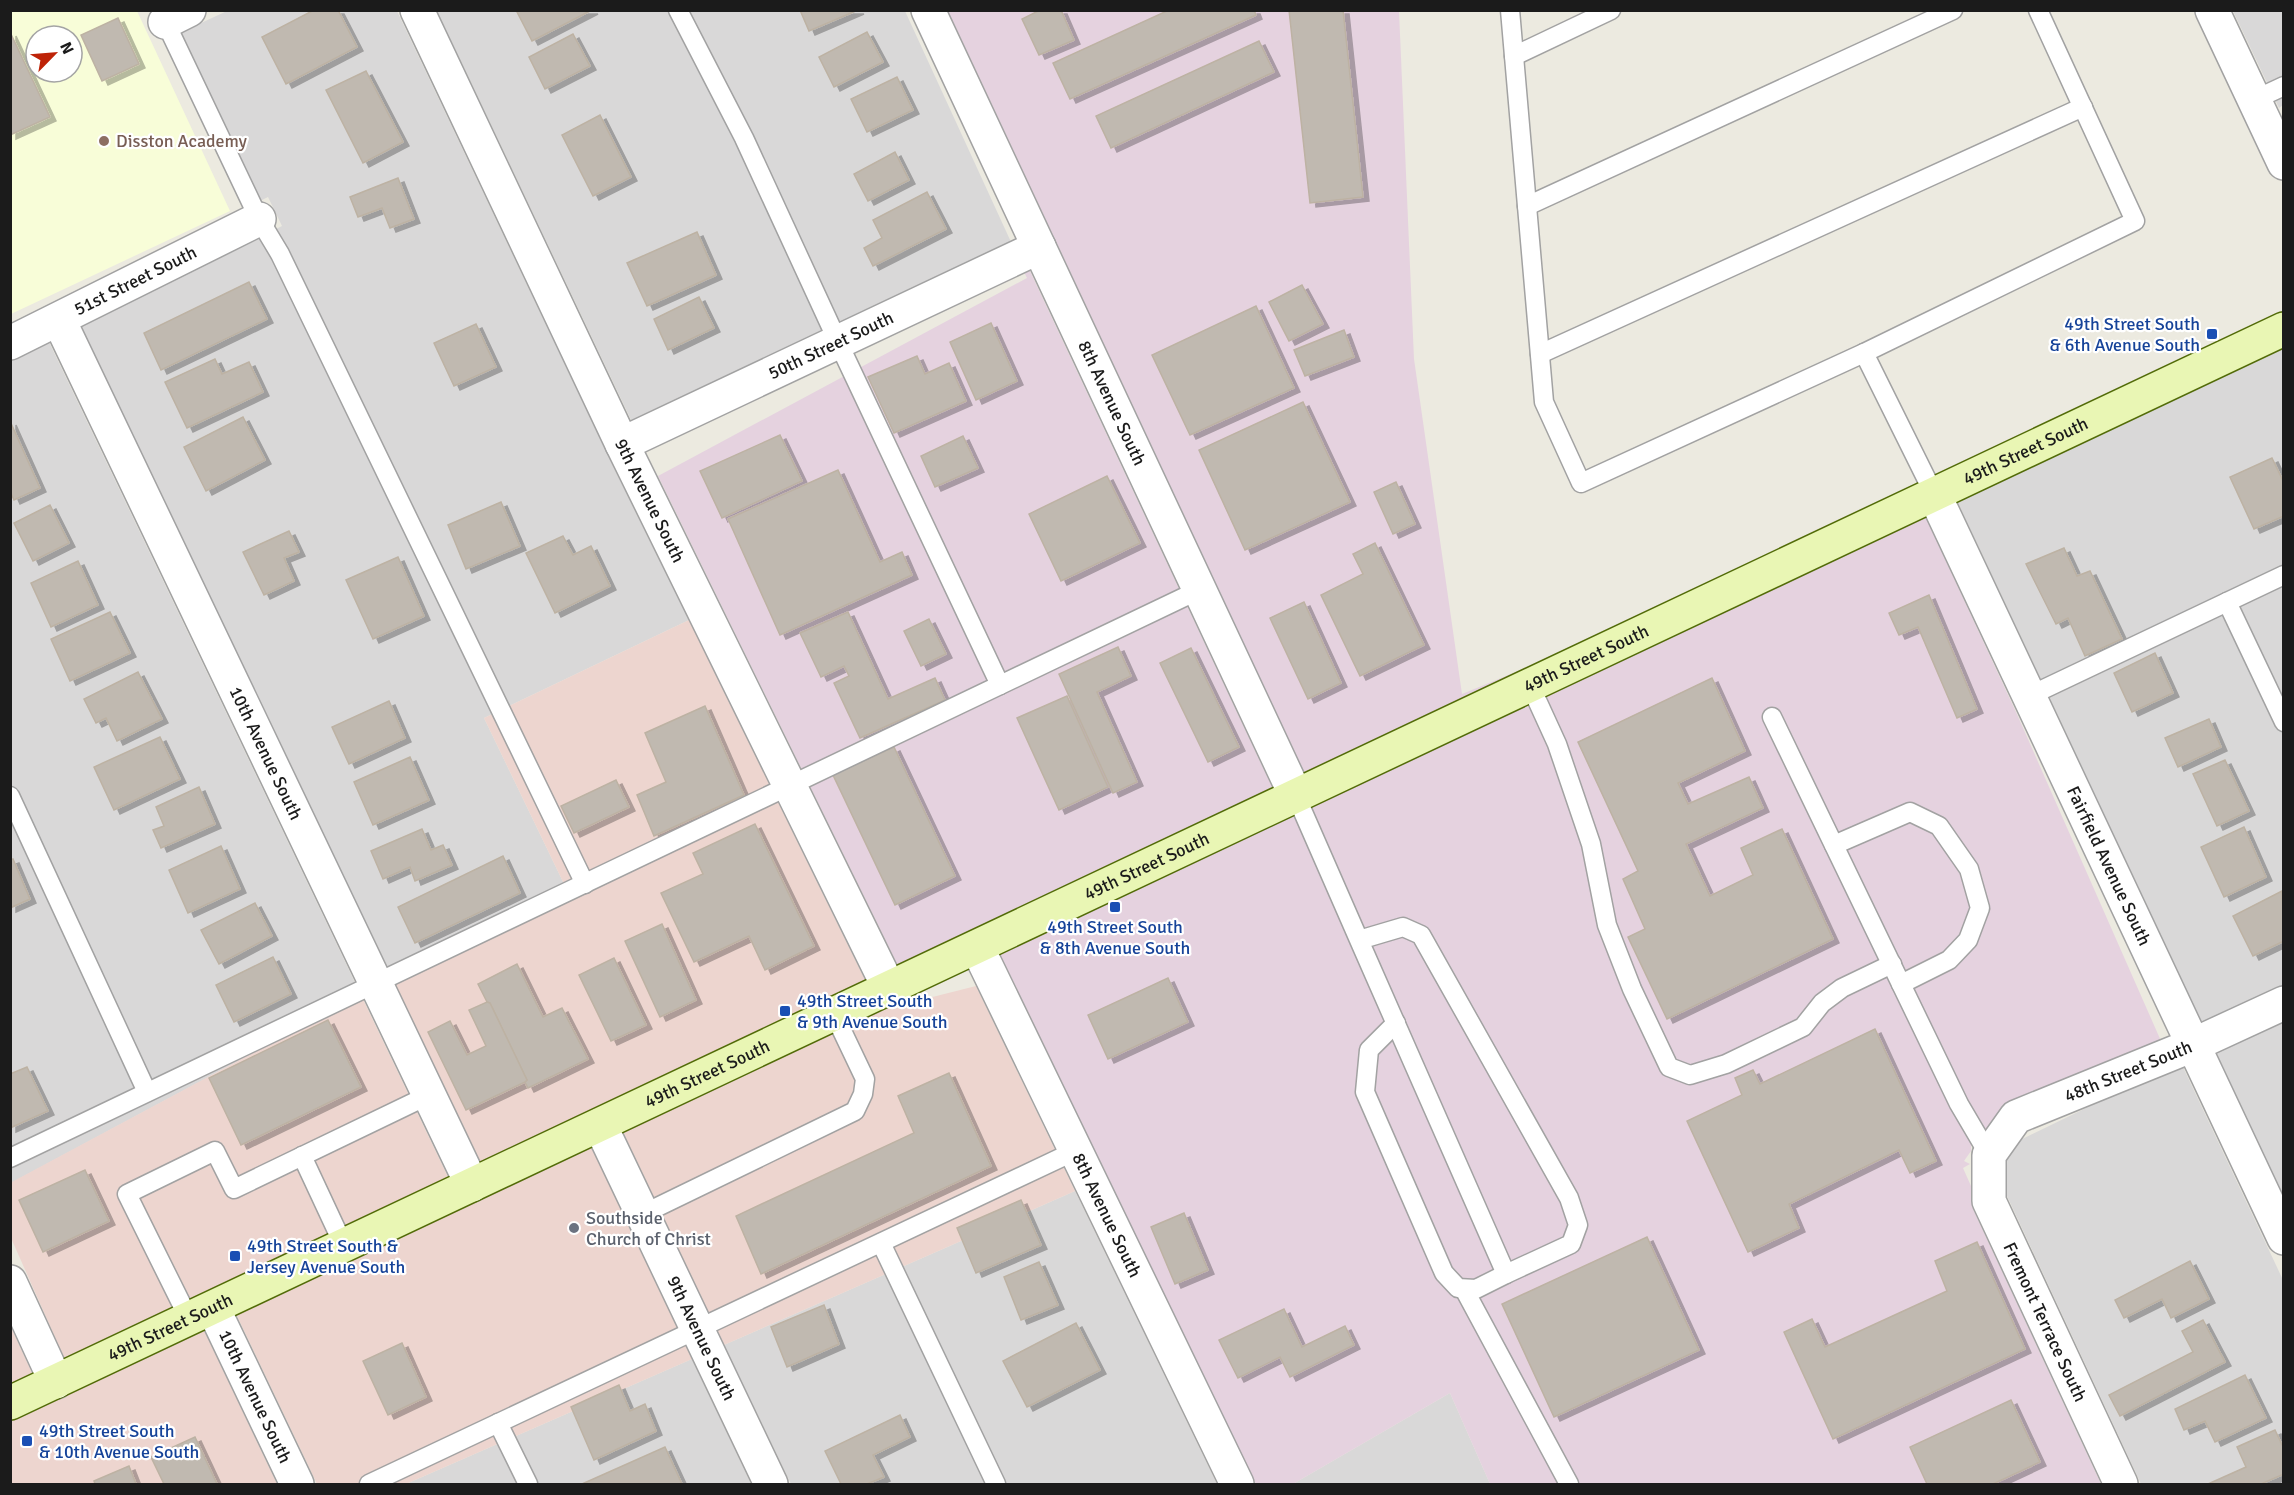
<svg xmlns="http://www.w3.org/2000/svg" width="2294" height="1495" viewBox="0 0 2294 1495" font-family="Signika,sans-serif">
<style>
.residential{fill:#d9d8d8}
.commercial{fill:#edd5cf}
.industrial{fill:#e5d2df}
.education{fill:#f8fdd8;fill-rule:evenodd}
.building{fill:#c0b9b0;stroke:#bdb2a3;stroke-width:1.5;filter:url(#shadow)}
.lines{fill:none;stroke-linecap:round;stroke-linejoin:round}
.lane-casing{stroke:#a2a2a2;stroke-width:21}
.street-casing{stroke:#a2a2a2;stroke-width:36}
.secondary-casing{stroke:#526b08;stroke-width:36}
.lane{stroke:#fff;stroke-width:18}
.street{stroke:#fff;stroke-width:33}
.secondary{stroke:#e9f6b4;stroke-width:33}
.education-dot{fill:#8d6e63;stroke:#fff;stroke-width:2}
.transit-dot{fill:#1a4fb4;stroke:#fff;stroke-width:2}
.worship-dot{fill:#6b7280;stroke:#fff;stroke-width:2}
.labels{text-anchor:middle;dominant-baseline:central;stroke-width:4.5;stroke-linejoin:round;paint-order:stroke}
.education-label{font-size:18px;fill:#785e54;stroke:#fff;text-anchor:start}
.street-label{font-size:18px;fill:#1b1b1b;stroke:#fff}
.transit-label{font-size:18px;fill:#164399;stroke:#fff;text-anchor:start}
.worship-label{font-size:18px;fill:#5b616d;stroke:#fff;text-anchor:start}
</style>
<defs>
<filter id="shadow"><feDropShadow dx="6" dy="4" stdDeviation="0" flood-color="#0004"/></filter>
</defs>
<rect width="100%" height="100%" fill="#eceae0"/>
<!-- residential -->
<g class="residential">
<path d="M 227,11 L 397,11 L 613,466 L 689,620 L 484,718 L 565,886 L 393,979 L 81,327 L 282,226 L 268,197 L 248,207 L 173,36 Z"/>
<path d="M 437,11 L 905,11 L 1011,242 L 632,422 Z"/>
<path d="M 2233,11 L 2283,11 L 2283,105 L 2279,108 Z"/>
<path d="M 49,342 L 361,995 L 11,1183 L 10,362 Z"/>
<path d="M 2283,347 L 2283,986 L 2202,1023 L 1957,501 Z"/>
<path d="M 2283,1021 L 2283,1196 L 2216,1052 Z"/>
<path d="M 2183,1067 L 2283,1280 L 2283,1484 L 2141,1484 L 2007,1196 L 2006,1159 L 2020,1140 L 2115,1094 Z"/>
<path d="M 1075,1191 L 1217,1484 L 791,1484 L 724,1345 Z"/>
<path d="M 692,1359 L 751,1484 L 406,1484 Z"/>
<path d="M 1450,1393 L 1490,1484 L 1293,1484 Z"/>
</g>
<!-- commercial -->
<g class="commercial">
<path d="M 689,620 L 866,982 L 481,1163 L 393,979 L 565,886 L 484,718 Z"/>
<path d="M 976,986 L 1075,1191 L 724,1345 L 623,1132 L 881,1010 Z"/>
<path d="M 361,995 L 449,1179 L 65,1360 L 11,1238 L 10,1183 Z"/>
<path d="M 591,1147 L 692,1359 L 406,1484 L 317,1484 L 236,1314 Z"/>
<path d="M 10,1325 L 33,1375 L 10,1386 Z"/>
<path d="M 204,1330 L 277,1484 L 11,1484 L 10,1421 Z"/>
</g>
<!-- industrial -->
<g class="industrial">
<path d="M 948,11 L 1399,11 L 1414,359 L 1462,694 L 1552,657 L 1305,774 Z"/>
<path d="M 1029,269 L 1273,789 L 898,966 L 658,476 L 1027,278 L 1024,272 Z"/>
<path d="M 1925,516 L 2016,712 L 2161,1041 L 1980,1140 L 1971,1141 L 1971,1151 L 1964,1161 L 1970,1164 L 1963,1168 L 1971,1186 L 1973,1209 L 2101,1484 L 1490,1484 L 1450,1393 L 1293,1484 L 1256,1484 L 1000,954 Z"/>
</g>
<!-- education -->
<path class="education" d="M 10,11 L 137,11 L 230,211 L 11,314 ZM 36,36 L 72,36 L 72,72 L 36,72 Z"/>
<!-- building -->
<g class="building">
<path d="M 314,10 L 338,10 L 357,47 L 286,84 L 262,37 Z"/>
<path d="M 516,10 L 592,10 L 532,41 Z"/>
<path d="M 800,10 L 858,10 L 809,31 Z"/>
<path d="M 1061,10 L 1074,40 L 1039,55 L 1022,19 L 1040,10 Z"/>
<path d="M 1169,10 L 1254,10 L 1256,15 L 1070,99 L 1053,63 Z"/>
<path d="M 1289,10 L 1343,10 L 1363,197 L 1310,203 Z"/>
<path d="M 118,18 L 139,64 L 102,81 L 81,35 Z"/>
<path d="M 10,32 L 50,117 L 10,135 Z"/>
<path d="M 867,32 L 883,62 L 834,87 L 819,57 Z"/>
<path d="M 573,34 L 590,66 L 545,89 L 529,57 Z"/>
<path d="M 1259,41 L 1274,72 L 1111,148 L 1096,116 Z"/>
<path d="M 366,71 L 403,142 L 363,163 L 326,90 Z"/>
<path d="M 897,77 L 913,110 L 867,132 L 851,99 Z"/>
<path d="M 600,115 L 631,177 L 593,196 L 562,135 Z"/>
<path d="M 895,152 L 909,180 L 868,201 L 854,174 Z"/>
<path d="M 398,178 L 414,219 L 390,228 L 382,208 L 358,217 L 350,197 Z"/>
<path d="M 927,192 L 946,229 L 873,266 L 864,248 L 882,238 L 873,220 Z"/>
<path d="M 697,232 L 716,275 L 647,306 L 627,263 Z"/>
<path d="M 249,282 L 267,319 L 161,370 L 144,333 Z"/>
<path d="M 1302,285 L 1323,324 L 1289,341 L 1269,302 Z"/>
<path d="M 699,297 L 714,328 L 668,350 L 654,319 Z"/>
<path d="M 1256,306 L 1294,388 L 1190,435 L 1152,355 Z"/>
<path d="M 991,323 L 1017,381 L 976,400 L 950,342 Z"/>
<path d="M 476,324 L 496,367 L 454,386 L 434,343 Z"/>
<path d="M 1344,330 L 1354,357 L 1305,376 L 1294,350 Z"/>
<path d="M 917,356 L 925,374 L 949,363 L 966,401 L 894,433 L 868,377 Z"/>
<path d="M 215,359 L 222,374 L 249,362 L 263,392 L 187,428 L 165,382 Z"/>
<path d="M 1303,402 L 1350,502 L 1245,550 L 1199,450 Z"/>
<path d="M 243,417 L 265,460 L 206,491 L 184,447 Z"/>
<path d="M 10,421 L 40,488 L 14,500 L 10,491 Z"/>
<path d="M 780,435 L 802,481 L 722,518 L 700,471 Z"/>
<path d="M 963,436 L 978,468 L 935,487 L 921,456 Z"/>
<path d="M 2272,458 L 2284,483 L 2284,516 L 2254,529 L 2230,477 Z"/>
<path d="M 838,470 L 880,562 L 902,552 L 912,575 L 780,635 L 728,519 Z"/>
<path d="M 1107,476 L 1140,543 L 1061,581 L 1029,514 Z"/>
<path d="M 1396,482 L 1415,524 L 1393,534 L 1374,492 Z"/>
<path d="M 501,502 L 520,546 L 466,569 L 448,525 Z"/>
<path d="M 50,505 L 69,543 L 33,561 L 14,523 Z"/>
<path d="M 289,531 L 299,552 L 284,558 L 294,581 L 264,595 L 243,552 Z"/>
<path d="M 563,536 L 573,555 L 591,546 L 610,586 L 555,613 L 526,553 Z"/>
<path d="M 1375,543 L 1424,645 L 1360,676 L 1321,595 L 1363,574 L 1353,554 Z"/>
<path d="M 2064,548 L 2077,576 L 2090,571 L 2122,639 L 2085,656 L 2068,618 L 2056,624 L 2026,564 Z"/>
<path d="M 398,557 L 424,616 L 373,639 L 346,580 Z"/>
<path d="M 78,561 L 98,605 L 51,627 L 31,583 Z"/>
<path d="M 1929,595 L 1977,709 L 1957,718 L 1918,627 L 1899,635 L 1889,613 Z"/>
<path d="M 1304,602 L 1341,683 L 1308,699 L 1270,618 Z"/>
<path d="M 110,612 L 130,653 L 70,681 L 51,639 Z"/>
<path d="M 848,612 L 888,699 L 935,678 L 945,700 L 860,738 L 834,683 L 849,676 L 844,666 L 821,677 L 800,633 Z"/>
<path d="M 929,619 L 946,654 L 921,666 L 904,631 Z"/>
<path d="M 1118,647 L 1131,676 L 1097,692 L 1137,782 L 1113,793 L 1059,674 Z"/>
<path d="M 1191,648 L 1239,747 L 1208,762 L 1160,663 Z"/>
<path d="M 2155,653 L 2173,693 L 2132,712 L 2114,673 Z"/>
<path d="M 138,672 L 162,719 L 117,741 L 106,718 L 96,723 L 84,699 Z"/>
<path d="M 1712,678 L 1745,751 L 1678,783 L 1688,804 L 1749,777 L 1763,808 L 1686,844 L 1710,896 L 1753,875 L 1741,848 L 1782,829 L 1833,939 L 1667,1019 L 1628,937 L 1645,929 L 1623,879 L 1638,871 L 1578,742 Z"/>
<path d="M 1067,696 L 1108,787 L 1059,810 L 1017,718 Z"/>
<path d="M 389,701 L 405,738 L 349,764 L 332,727 Z"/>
<path d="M 705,706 L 744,795 L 654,836 L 637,795 L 666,782 L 645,733 Z"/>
<path d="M 2209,719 L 2221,747 L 2178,767 L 2165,738 Z"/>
<path d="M 160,737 L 180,779 L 114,810 L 94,767 Z"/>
<path d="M 894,747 L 955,876 L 895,905 L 833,775 Z"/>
<path d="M 410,757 L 429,800 L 373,825 L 354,782 Z"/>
<path d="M 2225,760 L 2249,811 L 2217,826 L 2193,774 Z"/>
<path d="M 616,780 L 629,807 L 574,833 L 561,806 Z"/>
<path d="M 199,787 L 215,824 L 161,848 L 153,830 L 164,826 L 156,807 Z"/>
<path d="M 755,824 L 814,946 L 765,970 L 749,936 L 694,962 L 661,893 L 703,874 L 693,853 Z"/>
<path d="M 2244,827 L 2266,877 L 2224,897 L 2201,847 Z"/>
<path d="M 422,829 L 431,850 L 443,845 L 452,865 L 415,881 L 410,867 L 383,879 L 371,851 Z"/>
<path d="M 221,846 L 240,889 L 188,913 L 169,870 Z"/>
<path d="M 503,856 L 520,893 L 415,943 L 398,907 Z"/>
<path d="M 13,859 L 30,899 L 10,908 L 10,860 Z"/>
<path d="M 2282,891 L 2284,941 L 2253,956 L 2233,916 Z"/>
<path d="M 255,903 L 272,936 L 219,964 L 201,930 Z"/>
<path d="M 662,924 L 696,1000 L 660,1017 L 625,941 Z"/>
<path d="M 273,957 L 291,994 L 234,1022 L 216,985 Z"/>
<path d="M 614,958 L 646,1025 L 611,1041 L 579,975 Z"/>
<path d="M 517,964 L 543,1017 L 562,1008 L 588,1059 L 528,1088 L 525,1082 L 527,1080 L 490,1003 L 487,1002 L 478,984 Z"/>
<path d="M 1168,978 L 1188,1022 L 1108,1059 L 1088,1015 Z"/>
<path d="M 487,1002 L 490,1003 L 527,1080 L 525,1082 L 466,1110 L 428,1032 L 450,1021 L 467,1055 L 486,1046 L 469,1010 Z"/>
<path d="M 328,1020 L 361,1087 L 241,1145 L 209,1078 Z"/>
<path d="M 1875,1029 L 1936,1161 L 1910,1173 L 1899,1150 L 1789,1204 L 1799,1228 L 1748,1252 L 1687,1121 L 1742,1095 L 1735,1078 L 1753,1070 L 1760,1084 Z"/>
<path d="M 27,1067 L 48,1111 L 10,1128 L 10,1074 Z"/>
<path d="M 949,1073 L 991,1166 L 761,1274 L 736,1216 L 914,1133 L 898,1096 Z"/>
<path d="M 85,1170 L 109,1221 L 43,1252 L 19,1200 Z"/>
<path d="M 1021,1200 L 1041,1245 L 976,1273 L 957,1228 Z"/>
<path d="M 1184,1213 L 1208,1270 L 1175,1284 L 1151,1227 Z"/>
<path d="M 1647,1237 L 1699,1350 L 1554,1417 L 1502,1304 Z"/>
<path d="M 1977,1242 L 2025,1349 L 1833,1439 L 1784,1332 L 1812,1319 L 1825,1347 L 1947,1291 L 1935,1261 Z"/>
<path d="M 2190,1261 L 2209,1299 L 2171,1318 L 2162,1299 L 2124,1318 L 2115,1300 Z"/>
<path d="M 1039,1262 L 1058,1305 L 1021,1320 L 1004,1277 Z"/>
<path d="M 824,1305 L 839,1344 L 787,1367 L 771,1327 Z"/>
<path d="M 1284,1309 L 1302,1347 L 1345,1326 L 1354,1345 L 1290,1377 L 1280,1357 L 1238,1378 L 1219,1340 Z"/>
<path d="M 2203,1320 L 2225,1362 L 2120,1416 L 2109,1395 L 2193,1352 L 2182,1331 Z"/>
<path d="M 1076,1323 L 1100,1370 L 1027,1407 L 1003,1361 Z"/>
<path d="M 402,1343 L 426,1397 L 388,1415 L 363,1361 Z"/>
<path d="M 2245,1375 L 2266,1418 L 2215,1442 L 2205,1421 L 2184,1430 L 2175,1409 Z"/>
<path d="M 619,1385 L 630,1411 L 645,1404 L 656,1431 L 594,1460 L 571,1407 Z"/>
<path d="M 2011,1400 L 2040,1462 L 1993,1484 L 1927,1484 L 1910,1447 Z"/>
<path d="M 900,1415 L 910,1437 L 873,1455 L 884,1477 L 867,1484 L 841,1484 L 825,1451 Z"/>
<path d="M 2275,1430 L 2284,1449 L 2284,1474 L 2261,1484 L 2208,1484 L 2246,1467 L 2237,1447 Z"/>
<path d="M 195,1437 L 217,1484 L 164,1484 L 151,1457 Z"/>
<path d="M 665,1447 L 682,1484 L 582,1484 Z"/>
<path d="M 129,1466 L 136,1484 L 95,1484 L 94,1481 Z"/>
</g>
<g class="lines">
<!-- lane casing -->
<g class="lane-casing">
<g id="lane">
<path d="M 678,10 L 744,138 L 838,342 L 1000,685"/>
<path d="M 1510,10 L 1544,402 L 1581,483 L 1864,353"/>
<path d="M 162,15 L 259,219 L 280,254 L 585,884"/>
<path d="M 1514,56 L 1611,10"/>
<path d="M 2254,100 L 2284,86"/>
<path d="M 1527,206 L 1953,10"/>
<path d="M 1540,354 L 2083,107"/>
<path d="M 1934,494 L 1864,353 L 2135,221 L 2038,10"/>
<path d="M 2227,602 L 2284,722"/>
<path d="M 1530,685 L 1557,744 L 1591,844 L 1607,925 L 1632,989 L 1669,1067 L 1690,1075 L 1726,1064 L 1803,1027 L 1822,1003 L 1842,988 L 1892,964"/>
<path d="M 2029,696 L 2284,575"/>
<path d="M 1772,717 L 1959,1104 L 1989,1155"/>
<path d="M 10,796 L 147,1092"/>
<path d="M 1296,796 L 1359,940 L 1506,1274 L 1571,1244 L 1578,1225 L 1569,1198 L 1421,935 L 1403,927 L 1359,940"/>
<path d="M 1834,845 L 1910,812 L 1939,826 L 1969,869 L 1980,908 L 1968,940 L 1949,960 L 1901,984"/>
<path d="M 1396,1023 L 1369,1050 L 1365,1092 L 1444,1273 L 1458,1288 L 1476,1289 L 1506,1274"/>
<path d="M 302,1156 L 344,1246"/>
<path d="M 10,1158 L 1199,590"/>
<path d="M 643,1214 L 855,1111 L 863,1094 L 865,1079 L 834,1014"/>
<path d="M 881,1243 L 996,1484"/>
<path d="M 1464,1289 L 1569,1484"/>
<path d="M 189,1319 L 127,1194 L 215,1151 L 234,1189 L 429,1095"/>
<path d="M 498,1423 L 528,1484"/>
<path d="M 369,1484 L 1075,1151"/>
</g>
</g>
<!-- street casing -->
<g class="street-casing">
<g id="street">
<path id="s1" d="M 417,10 L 622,444 L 889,988"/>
<path id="s2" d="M 928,10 L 1296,796"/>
<path d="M 2212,10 L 2284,163"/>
<path d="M 165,22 L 189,10"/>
<path id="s3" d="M 59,320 L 472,1185"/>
<path id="s4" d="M 10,343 L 259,219"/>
<path id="s5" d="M 622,444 L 1039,247"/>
<path id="s6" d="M 1934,494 L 2284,1238"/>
<path id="s7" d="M 977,947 L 1237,1484"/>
<path id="s8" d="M 600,1125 L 771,1484"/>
<path d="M 10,1282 L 56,1382"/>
<path id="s9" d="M 213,1308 L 297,1484"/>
<path id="s10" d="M 2121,1484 L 1989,1201 L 1989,1155 L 2016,1117 L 2193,1045 L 2284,1003"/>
</g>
</g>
<!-- secondary casing -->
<g class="secondary-casing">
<g id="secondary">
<path id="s11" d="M 10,1403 L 2284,329"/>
</g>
</g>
<!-- lane -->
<use href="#lane" class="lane"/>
<!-- street -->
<use href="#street" class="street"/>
<!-- secondary -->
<use href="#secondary" class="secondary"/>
</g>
<!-- markers -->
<circle class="education-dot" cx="104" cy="141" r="6"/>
<g class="transit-dot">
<rect x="2206" y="328" width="12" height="12" rx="3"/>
<rect x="1109" y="901" width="12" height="12" rx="3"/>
<rect x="779" y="1005" width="12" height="12" rx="3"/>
<rect x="229" y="1250" width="12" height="12" rx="3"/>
<rect x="21" y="1435" width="12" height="12" rx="3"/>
</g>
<circle class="worship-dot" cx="574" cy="1228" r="6"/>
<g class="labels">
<!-- education labels -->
<g class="education-label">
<text x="116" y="141">Disston Academy</text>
</g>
<!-- street labels -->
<g class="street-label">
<text stroke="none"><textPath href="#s4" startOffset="140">51st Street South</textPath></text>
<text stroke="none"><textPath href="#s5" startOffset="231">50th Street South</textPath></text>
<text stroke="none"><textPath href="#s2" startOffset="434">8th Avenue South</textPath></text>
<text stroke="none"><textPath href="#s11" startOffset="2229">49th Street South</textPath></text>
<text stroke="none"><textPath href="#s1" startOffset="543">9th Avenue South</textPath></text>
<text stroke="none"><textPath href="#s11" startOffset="1743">49th Street South</textPath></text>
<text stroke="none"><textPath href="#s3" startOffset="480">10th Avenue South</textPath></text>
<text stroke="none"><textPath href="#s11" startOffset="1257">49th Street South</textPath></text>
<text stroke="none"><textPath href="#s6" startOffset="411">Fairfield Avenue South</textPath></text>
<text stroke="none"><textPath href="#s10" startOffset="526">48th Street South</textPath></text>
<text stroke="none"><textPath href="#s11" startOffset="771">49th Street South</textPath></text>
<text stroke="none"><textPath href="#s7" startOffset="298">8th Avenue South</textPath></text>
<text transform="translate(2045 1322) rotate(65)">Fremont Terrace South</text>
<text stroke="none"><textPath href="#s11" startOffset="177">49th Street South</textPath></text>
<text stroke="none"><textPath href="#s8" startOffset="236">9th Avenue South</textPath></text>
<text stroke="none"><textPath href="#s9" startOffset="98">10th Avenue South</textPath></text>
</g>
<!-- transit labels -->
<g class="transit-label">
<text x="2200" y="324" text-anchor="end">49th Street South<tspan x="2200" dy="21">&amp; 6th Avenue South</tspan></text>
<text x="1115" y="927" text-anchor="middle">49th Street South<tspan x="1115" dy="21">&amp; 8th Avenue South</tspan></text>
<text x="797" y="1001">49th Street South<tspan x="797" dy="21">&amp; 9th Avenue South</tspan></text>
<text x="247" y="1246">49th Street South &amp;<tspan x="247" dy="21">Jersey Avenue South</tspan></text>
<text x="39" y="1431">49th Street South<tspan x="39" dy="21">&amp; 10th Avenue South</tspan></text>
</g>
<!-- worship labels -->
<g class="worship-label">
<text x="586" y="1218">Southside<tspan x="586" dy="21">Church of Christ</tspan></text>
</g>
</g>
<!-- border -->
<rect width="2294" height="1495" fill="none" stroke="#1b1b1b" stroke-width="24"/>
<!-- north arrow -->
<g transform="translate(54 54) rotate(65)"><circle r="28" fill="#ffffff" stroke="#a4a4a4" stroke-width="1.5"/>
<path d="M0-4.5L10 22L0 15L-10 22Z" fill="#be2307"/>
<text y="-9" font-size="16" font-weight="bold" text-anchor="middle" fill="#1b1b1b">N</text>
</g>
</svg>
